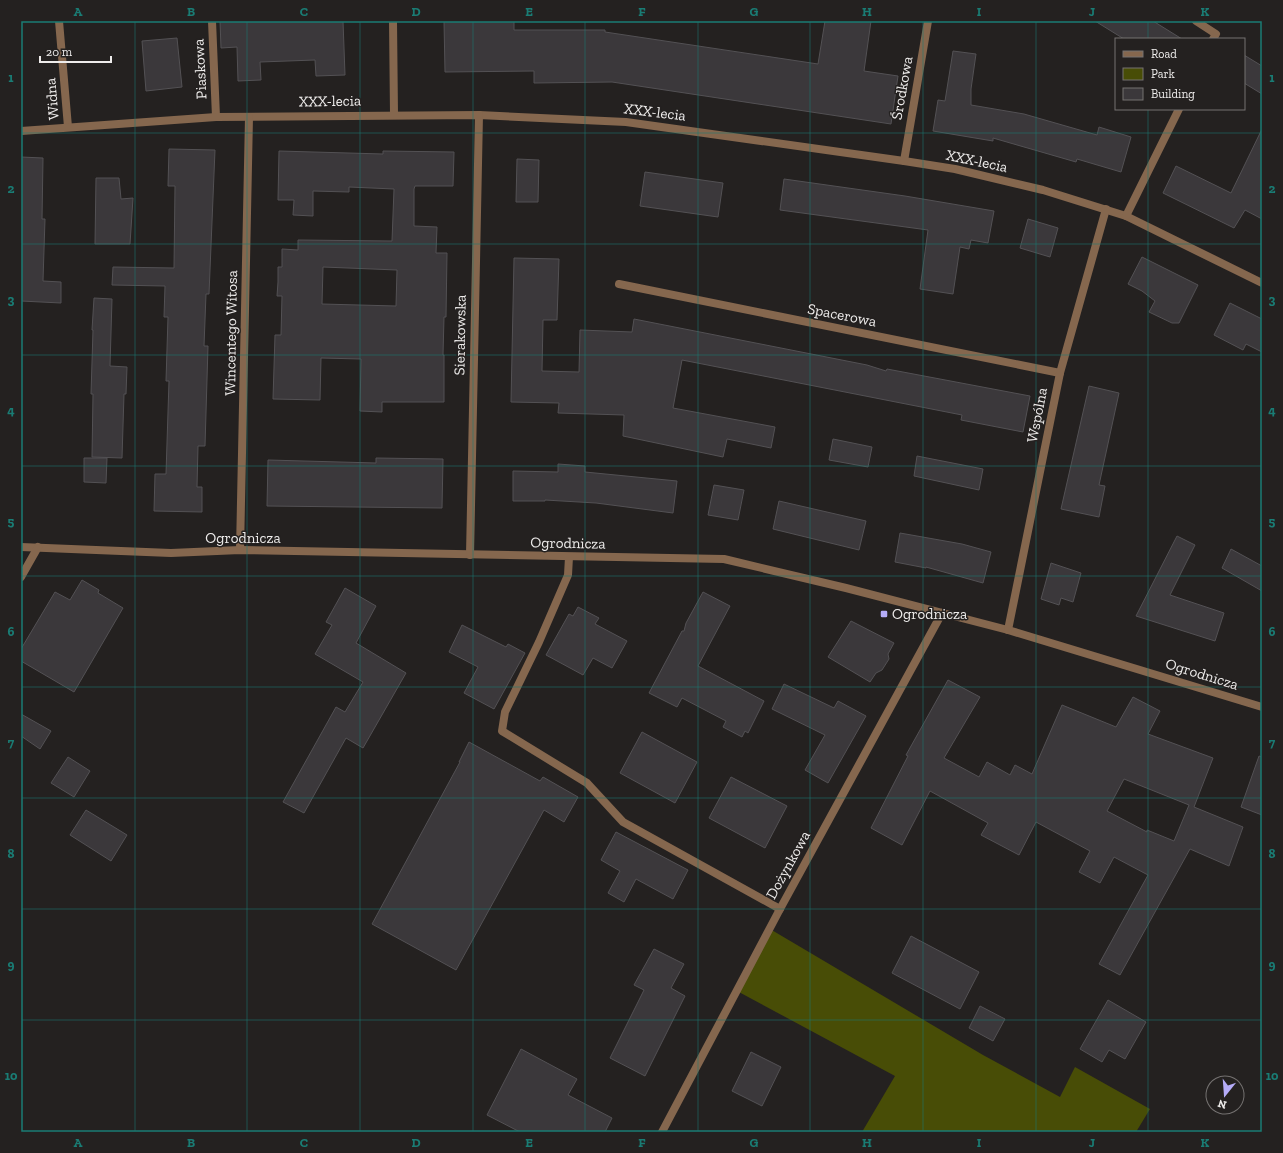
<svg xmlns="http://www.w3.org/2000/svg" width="1283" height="1153" viewBox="0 0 1283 1153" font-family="'Zilla Slab',serif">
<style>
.green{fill:#484d06}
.building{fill:#3b383b;stroke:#535154;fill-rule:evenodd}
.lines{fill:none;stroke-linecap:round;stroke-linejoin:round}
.service{stroke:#85674e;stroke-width:8}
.minor{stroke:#85674e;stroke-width:8}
.grid{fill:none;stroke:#1a7c74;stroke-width:1;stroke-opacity:0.55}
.poi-dot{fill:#b5acf8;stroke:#242120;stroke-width:1.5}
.labels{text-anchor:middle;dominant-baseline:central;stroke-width:3;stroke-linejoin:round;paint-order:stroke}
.street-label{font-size:15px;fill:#eeeceb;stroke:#242120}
.poi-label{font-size:15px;fill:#eeeceb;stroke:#242120;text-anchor:start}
.neatline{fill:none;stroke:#1a7c74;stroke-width:1.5}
.grid-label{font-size:13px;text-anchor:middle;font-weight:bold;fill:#1a7c74}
</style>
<rect width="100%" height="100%" fill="#242120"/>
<!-- green -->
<path class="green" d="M 770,929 L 983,1055 L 1060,1097 L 1075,1067 L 1150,1109 L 1136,1132 L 862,1132 L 895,1076 L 737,991 Z"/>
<!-- building -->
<g class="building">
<path d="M 220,21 L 343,21 L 345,75 L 316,76 L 315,60 L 260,62 L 261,80 L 238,81 L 237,47 L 221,48 Z"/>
<path d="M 444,21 L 514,21 L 514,30 L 605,30 L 605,32 L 818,64 L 825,21 L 871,21 L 864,71 L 898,76 L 891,124 L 612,82 L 534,83 L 534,71 L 445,72 Z"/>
<path d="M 1095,21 L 1153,21 L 1182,39 L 1124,39 Z"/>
<path d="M 177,38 L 182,87 L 146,91 L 142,41 Z"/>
<path d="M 953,51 L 976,54 L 971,89 L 971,105 L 1024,114 L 1097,135 L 1099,127 L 1131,137 L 1121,172 L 1077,159 L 1076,162 L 993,138 L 993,141 L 933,131 L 938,100 L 945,101 Z"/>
<path d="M 1244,55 L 1262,66 L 1262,94 L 1244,83 Z"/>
<path d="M 1262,129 L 1262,219 L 1245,210 L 1234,228 L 1163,193 L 1176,166 L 1231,193 Z"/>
<path d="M 169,149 L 215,150 L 209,294 L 206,294 L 204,346 L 208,346 L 205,446 L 198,446 L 197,487 L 202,487 L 202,512 L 154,511 L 155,474 L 166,474 L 169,381 L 166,381 L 168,317 L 164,317 L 165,286 L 112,285 L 113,267 L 174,268 L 175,186 L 168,186 Z"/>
<path d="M 279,151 L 383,154 L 383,151 L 454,152 L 453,186 L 415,186 L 414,189 L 414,226 L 437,227 L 436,253 L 447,253 L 446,317 L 444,317 L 443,355 L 444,355 L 444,402 L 382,402 L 382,412 L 360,411 L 361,359 L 321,358 L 320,400 L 273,399 L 275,335 L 281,335 L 282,296 L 277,296 L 278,282 L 278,267 L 282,267 L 282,249 L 298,250 L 298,240 L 392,241 L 394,189 L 349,187 L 349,192 L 313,191 L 313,216 L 293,215 L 294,200 L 278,200 ZM 323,267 L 397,270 L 396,306 L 322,304 Z"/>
<path d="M 21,157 L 43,158 L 42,219 L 45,219 L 43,281 L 61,282 L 61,303 L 21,301 Z"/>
<path d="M 517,159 L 539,160 L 538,202 L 516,202 Z"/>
<path d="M 645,172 L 723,183 L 718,217 L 640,206 Z"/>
<path d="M 96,178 L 119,178 L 121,199 L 133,198 L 130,244 L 95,244 Z"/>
<path d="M 784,179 L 905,196 L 994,211 L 988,243 L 971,240 L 969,249 L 960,247 L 953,294 L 920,289 L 928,230 L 780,210 Z"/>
<path d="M 1028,219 L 1058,228 L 1050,257 L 1020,248 Z"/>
<path d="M 1142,257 L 1198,285 L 1179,323 L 1172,323 L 1149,312 L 1155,301 L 1142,291 L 1128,284 Z"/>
<path d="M 514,258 L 559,259 L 557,320 L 543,320 L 542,371 L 579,372 L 580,330 L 632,332 L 634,319 L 867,365 L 886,371 L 887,369 L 1030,396 L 1023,432 L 961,420 L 962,415 L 682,360 L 673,408 L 775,427 L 771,448 L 727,439 L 723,457 L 623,436 L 624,415 L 558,413 L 559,403 L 511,402 Z"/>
<path d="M 94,298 L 112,299 L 110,366 L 127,367 L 126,394 L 124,394 L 122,458 L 92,457 L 93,394 L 91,394 L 93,330 L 92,330 Z"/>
<path d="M 1230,303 L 1262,319 L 1262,352 L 1246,344 L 1243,350 L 1214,335 Z"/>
<path d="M 1089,386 L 1119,393 L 1099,485 L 1105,486 L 1099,517 L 1061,509 Z"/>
<path d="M 833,439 L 872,447 L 868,467 L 829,460 Z"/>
<path d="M 917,456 L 983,469 L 979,490 L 914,476 Z"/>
<path d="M 84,458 L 107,458 L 106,483 L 84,482 Z"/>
<path d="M 376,458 L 443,459 L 442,508 L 267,506 L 268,460 L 376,463 Z"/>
<path d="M 558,464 L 585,466 L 585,472 L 677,481 L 673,513 L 596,503 L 545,500 L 545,501 L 513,501 L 513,471 L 558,472 Z"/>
<path d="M 714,485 L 744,490 L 738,520 L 708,515 Z"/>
<path d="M 779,501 L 866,521 L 859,550 L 773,529 Z"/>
<path d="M 900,533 L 962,544 L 991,552 L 983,583 L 926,567 L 926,568 L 895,562 Z"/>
<path d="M 1177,536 L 1195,545 L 1170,595 L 1224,613 L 1215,641 L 1136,616 Z"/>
<path d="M 1231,549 L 1262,566 L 1262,591 L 1222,568 Z"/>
<path d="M 1051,563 L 1081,573 L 1073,602 L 1061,598 L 1059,605 L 1041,599 Z"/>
<path d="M 82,580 L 99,590 L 98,593 L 123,608 L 74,692 L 21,661 L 21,649 L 55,592 L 70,600 Z"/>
<path d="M 345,588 L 376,606 L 356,643 L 406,673 L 363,748 L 346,738 L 304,813 L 283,802 L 336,707 L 345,712 L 363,682 L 315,654 L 332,625 L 326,622 Z"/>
<path d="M 703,592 L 730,606 L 698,666 L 764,701 L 748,733 L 745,731 L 742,737 L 723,727 L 726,721 L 682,698 L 677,707 L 649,693 L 682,631 L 684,631 L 686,623 Z"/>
<path d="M 578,607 L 599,618 L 595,624 L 627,641 L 612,668 L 593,658 L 583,675 L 546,655 L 569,614 L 573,616 Z"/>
<path d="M 851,621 L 894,643 L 888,654 L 889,659 L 882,670 L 876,673 L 870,682 L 828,657 Z"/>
<path d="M 462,625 L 506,647 L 508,644 L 525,653 L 494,709 L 464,693 L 478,667 L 449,652 Z"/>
<path d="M 948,680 L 980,697 L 944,758 L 979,777 L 987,762 L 1010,775 L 1015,765 L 1032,774 L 1062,705 L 1116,727 L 1133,697 L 1160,711 L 1148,734 L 1213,758 L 1194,807 L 1243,827 L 1229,866 L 1190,849 L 1120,975 L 1099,964 L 1148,875 L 1114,857 L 1100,883 L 1079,872 L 1090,851 L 1036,822 L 1019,855 L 981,835 L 988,823 L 930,791 L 902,845 L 871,828 L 908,756 L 906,755 ZM 1124,779 L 1189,805 L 1174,841 L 1147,830 L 1147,832 L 1107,811 Z"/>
<path d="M 784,684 L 834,708 L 838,701 L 866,716 L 828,783 L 805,770 L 825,735 L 772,709 Z"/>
<path d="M 21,714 L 51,731 L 40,749 L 21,736 Z"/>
<path d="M 642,732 L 697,762 L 675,803 L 620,773 Z"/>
<path d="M 469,742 L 540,781 L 543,777 L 578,797 L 564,822 L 544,810 L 456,970 L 372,924 L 460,762 L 459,762 Z"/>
<path d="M 1259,756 L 1262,757 L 1262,815 L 1241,807 Z"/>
<path d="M 68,757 L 90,771 L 74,797 L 51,783 Z"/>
<path d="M 731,777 L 787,806 L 765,848 L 709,818 Z"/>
<path d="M 86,810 L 127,835 L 111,861 L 70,835 Z"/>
<path d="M 616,832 L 688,870 L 673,899 L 636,879 L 624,902 L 608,893 L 620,871 L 601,860 Z"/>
<path d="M 911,936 L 979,972 L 960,1009 L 892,973 Z"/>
<path d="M 654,949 L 684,964 L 671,988 L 685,996 L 645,1076 L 610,1058 L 644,990 L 634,985 Z"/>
<path d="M 1108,1000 L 1146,1022 L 1125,1059 L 1109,1050 L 1102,1062 L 1080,1049 Z"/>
<path d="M 980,1006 L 1005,1019 L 993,1041 L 969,1028 Z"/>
<path d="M 521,1049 L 577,1079 L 568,1095 L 612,1118 L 605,1132 L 520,1132 L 487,1115 Z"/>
<path d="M 751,1052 L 781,1067 L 762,1106 L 732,1091 Z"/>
</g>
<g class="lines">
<!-- service -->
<path class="service" d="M 569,557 L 568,575 L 539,642 L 505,712 L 502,731 L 587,783 L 623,822 L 780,909"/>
<!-- minor -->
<g class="minor">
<path d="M 59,21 L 68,127"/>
<path d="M 212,21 L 216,117"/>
<path d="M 393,21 L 394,114"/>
<path d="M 1196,21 L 1216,34 L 1213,39"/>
<path d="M 21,131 L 216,117 L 479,115 L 626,122 L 904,161 L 955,169 L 1043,190 L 1126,216 L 1262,283"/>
<path d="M 904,161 L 928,21"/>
<path d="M 1126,216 L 1179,109"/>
<path d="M 619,284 L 1060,373"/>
<path d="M 21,547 L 171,553 L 240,550 L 724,559 L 846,588 L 1008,630 L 1262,707"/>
<path d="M 240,550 L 249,117"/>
<path d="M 470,555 L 479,115"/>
<path d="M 21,577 L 38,547"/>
<path d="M 1008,630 L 1060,373 L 1106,209"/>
<path d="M 662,1132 L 780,909 L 942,613"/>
</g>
</g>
<!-- grid -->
<path class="grid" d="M 135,21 L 135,1132M 247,21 L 247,1132M 360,21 L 360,1132M 473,21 L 473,1132M 585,21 L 585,1132M 698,21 L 698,1132M 810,21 L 810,1132M 923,21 L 923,1132M 1036,21 L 1036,1132M 1148,21 L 1148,39M 1148,109 L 1148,1132M 21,133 L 1262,133M 21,244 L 1262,244M 21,355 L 1262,355M 21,466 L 1262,466M 21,576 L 1262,576M 21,687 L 1262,687M 21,798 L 1262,798M 21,909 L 1262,909M 21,1020 L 1262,1020"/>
<!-- markers -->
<rect class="poi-dot" x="880" y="610" width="8" height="8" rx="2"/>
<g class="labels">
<!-- street labels -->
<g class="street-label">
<text transform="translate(200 69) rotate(-93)">Piaskowa</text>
<text transform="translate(902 88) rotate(-80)">Środkowa</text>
<text transform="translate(52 99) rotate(-95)">Widna</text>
<text transform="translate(330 101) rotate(-1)">XXX-lecia</text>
<text transform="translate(655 112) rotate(7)">XXX-lecia</text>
<text transform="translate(977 161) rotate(12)">XXX-lecia</text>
<text transform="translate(842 315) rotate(11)">Spacerowa</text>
<text transform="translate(231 333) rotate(-89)">Wincentego Witosa</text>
<text transform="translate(460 335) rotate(-89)">Sierakowska</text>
<text transform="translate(1037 415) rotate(-79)">Wspólna</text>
<text x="243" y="538">Ogrodnicza</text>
<text transform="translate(568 543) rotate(1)">Ogrodnicza</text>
<text transform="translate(1202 674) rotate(17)">Ogrodnicza</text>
<text transform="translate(788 865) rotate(-61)">Dożynkowa</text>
</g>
<!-- poi labels -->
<g class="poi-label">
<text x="892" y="614">Ogrodnicza</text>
</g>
</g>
<!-- border -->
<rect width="1283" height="1153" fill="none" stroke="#242120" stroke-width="44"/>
<!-- legend -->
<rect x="1115" y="38" width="130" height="72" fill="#242120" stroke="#757271"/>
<rect x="1123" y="51" width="20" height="6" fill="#85674e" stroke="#757271"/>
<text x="1151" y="58" font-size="12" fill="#eeeceb">Road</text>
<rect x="1123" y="68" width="20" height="12" fill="#484d06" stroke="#757271"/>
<text x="1151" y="78" font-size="12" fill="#eeeceb">Park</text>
<rect x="1123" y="88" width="20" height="12" fill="#3b383b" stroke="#757271"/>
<text x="1151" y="98" font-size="12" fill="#eeeceb">Building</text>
<!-- north arrow -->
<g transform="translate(1225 1095) rotate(197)"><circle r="19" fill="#242120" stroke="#757271"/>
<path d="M0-3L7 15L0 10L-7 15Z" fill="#b5acf8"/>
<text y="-6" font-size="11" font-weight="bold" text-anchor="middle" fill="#eeeceb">N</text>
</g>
<!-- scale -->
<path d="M40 56v6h71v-6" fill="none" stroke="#eeeceb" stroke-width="2"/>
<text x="46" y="56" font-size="12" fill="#eeeceb" stroke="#242120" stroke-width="3" paint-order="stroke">20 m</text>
<rect x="22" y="22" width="1239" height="1109" class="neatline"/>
<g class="grid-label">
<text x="78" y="16">A</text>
<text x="191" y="16">B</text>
<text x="304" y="16">C</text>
<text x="416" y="16">D</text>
<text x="529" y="16">E</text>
<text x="642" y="16">F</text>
<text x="754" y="16">G</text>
<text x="867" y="16">H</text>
<text x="979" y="16">I</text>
<text x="1092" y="16">J</text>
<text x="1205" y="16">K</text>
<text x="11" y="82">1</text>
<text x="1272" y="82">1</text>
<text x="11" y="193">2</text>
<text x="1272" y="193">2</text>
<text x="11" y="304">3</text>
<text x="1272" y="304">3</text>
<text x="11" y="415">4</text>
<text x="1272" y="415">4</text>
<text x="11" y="526">5</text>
<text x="1272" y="526">5</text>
<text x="11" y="636">6</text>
<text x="1272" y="636">6</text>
<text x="11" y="747">7</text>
<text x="1272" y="747">7</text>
<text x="11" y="858">8</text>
<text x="1272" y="858">8</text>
<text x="11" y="969">9</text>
<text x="1272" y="969">9</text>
<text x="11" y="1080">10</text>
<text x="1272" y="1080">10</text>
<text x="78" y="1147">A</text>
<text x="191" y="1147">B</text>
<text x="304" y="1147">C</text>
<text x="416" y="1147">D</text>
<text x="529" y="1147">E</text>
<text x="642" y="1147">F</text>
<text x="754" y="1147">G</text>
<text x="867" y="1147">H</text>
<text x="979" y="1147">I</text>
<text x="1092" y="1147">J</text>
<text x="1205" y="1147">K</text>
</g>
</svg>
